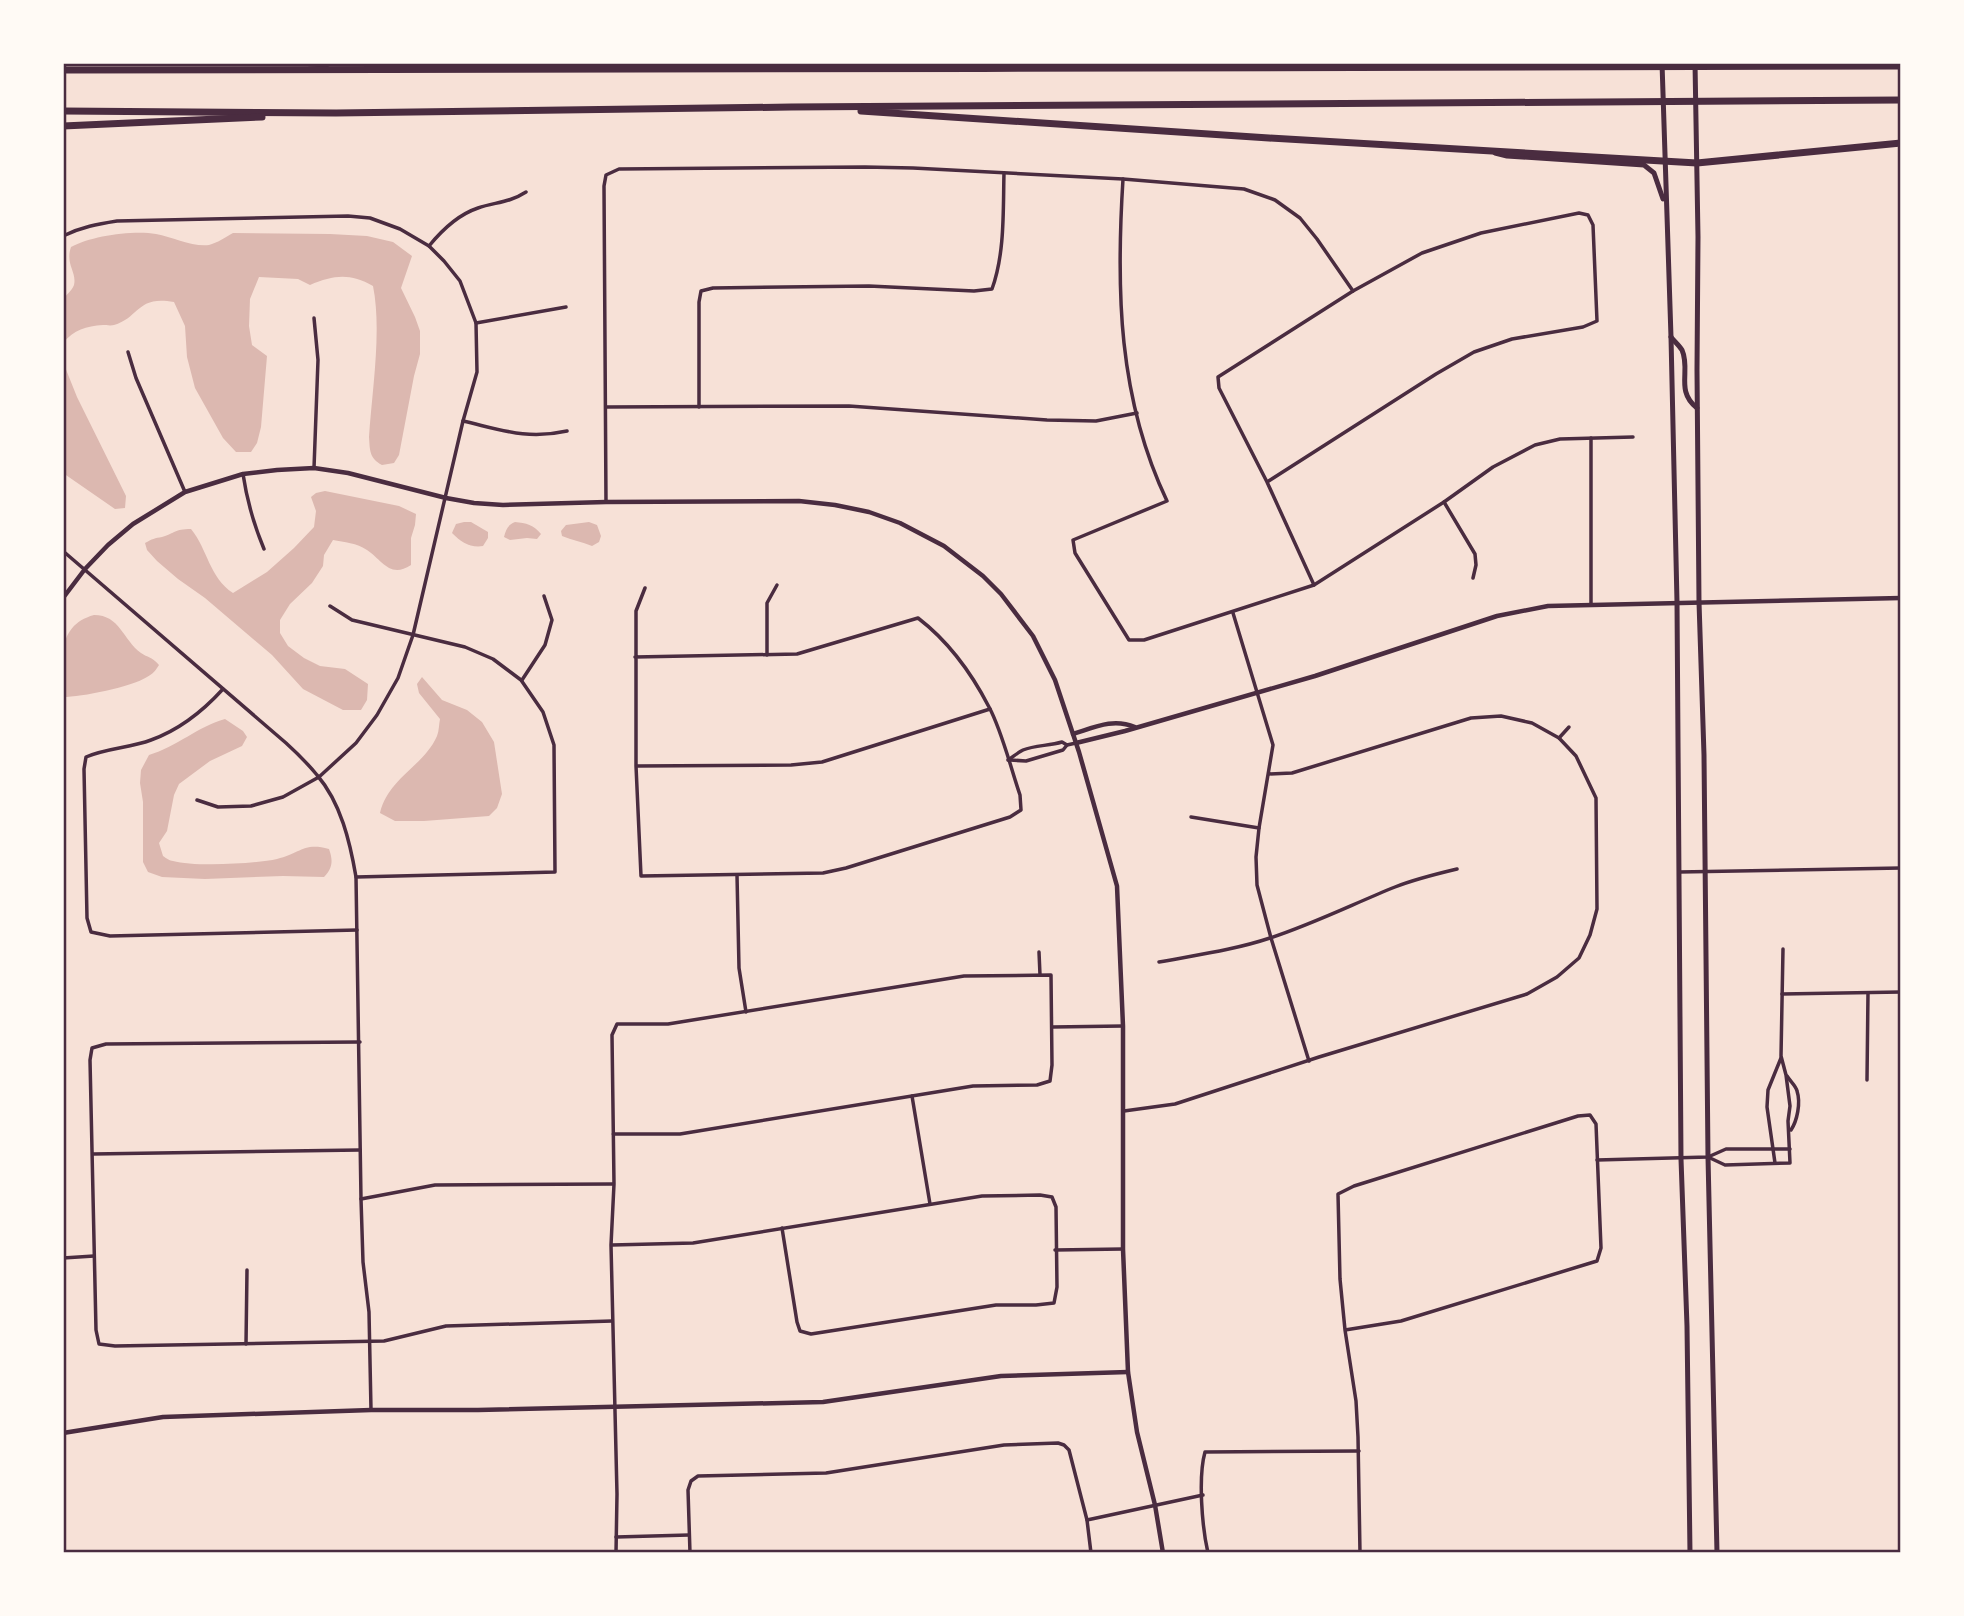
<svg xmlns="http://www.w3.org/2000/svg" width="1964" height="1616" viewBox="0 0 1964 1616" font-family="Helvetica,sans-serif">
<style>
.water{fill:#dcb8b0}
.lines{fill:none;stroke-linecap:round;stroke-linejoin:round}
.minor{stroke:#4a2c40;stroke-width:3.5}
.tertiary{stroke:#4a2c40;stroke-width:4.5}
.secondary{stroke:#4a2c40;stroke-width:5}
.motorway{stroke:#4a2c40;stroke-width:7}
.neatline{fill:none;stroke:#4a2c40;stroke-width:2.5}
</style>
<rect width="100%" height="100%" fill="#f7e1d7"/>
<!-- water -->
<g class="water">
<path d="M 233,233 L 330,234 L 367,236 L 393,242 L 412,256 L 401,288 L 415,317 L 420,331 L 420,354 L 414,376 L 399,455 L 394,463 L 382,465 C 369,458 370,450 369,437 C 372,391 382,330 373,286 C 350,273 334,275 310,285 L 298,279 L 259,277 L 250,299 L 249,326 L 252,345 L 267,356 L 261,427 L 257,443 L 251,452 L 236,452 L 223,438 L 195,388 L 187,357 L 185,326 L 174,302 C 137,295 140,317 114,325 C 111,326 105,325 103,325 C 86,326 74,330 63,343 C 63,333 60,307 64,299 C 66,294 72,291 74,285 C 77,272 65,264 71,247 C 91,236 133,230 156,234 C 173,237 192,247 209,245 C 217,243 226,237 233,233 Z"/>
<path d="M 63,362 L 77,397 L 126,496 L 125,508 L 115,509 L 63,473 Z"/>
<path d="M 325,491 L 399,506 L 416,514 L 415,525 L 411,538 L 411,565 C 390,579 382,560 367,550 C 357,543 344,542 333,540 L 324,555 L 323,566 L 312,583 L 290,604 L 280,620 L 280,633 L 288,646 L 304,658 L 320,666 L 345,669 L 368,684 L 367,700 L 361,710 L 343,710 L 303,689 L 272,655 L 205,598 L 178,579 L 157,561 L 147,550 L 145,543 C 152,539 155,538 162,537 C 176,533 174,529 191,529 C 208,550 209,577 233,593 L 267,572 L 294,548 L 314,527 L 316,511 L 311,497 L 316,493 Z"/>
<path d="M 464,522 L 471,522 L 488,532 L 488,538 L 483,546 C 470,548 461,542 452,533 L 456,524 Z"/>
<path d="M 515,522 C 526,523 534,525 541,534 L 537,539 L 527,538 L 510,540 L 504,537 C 506,529 508,525 515,522 Z"/>
<path d="M 589,522 L 597,525 L 601,536 L 599,542 L 592,546 C 582,542 572,540 562,536 L 561,531 L 566,525 Z"/>
<path d="M 94,615 C 120,615 123,640 141,653 C 148,658 151,656 159,665 C 156,670 153,674 147,677 C 132,687 81,697 63,697 C 63,665 54,626 94,615 Z"/>
<path d="M 422,677 L 442,700 L 467,710 L 482,722 L 494,742 L 502,794 L 497,808 L 489,816 L 424,821 L 395,821 L 380,813 C 388,778 424,766 437,736 C 439,731 439,724 440,719 L 419,693 L 417,684 Z"/>
<path d="M 225,719 L 243,731 L 247,737 L 242,746 L 210,761 L 179,784 L 174,795 L 167,831 L 159,843 L 163,856 C 166,858 170,861 173,861 C 194,867 255,864 277,859 C 300,854 303,842 329,849 C 333,860 333,868 324,877 L 283,876 L 205,879 L 162,877 L 148,872 L 143,862 L 143,802 L 140,783 L 141,770 L 149,755 C 176,747 199,726 225,719 Z"/>
</g>
<g class="lines">
<!-- minor -->
<g class="minor">
<path d="M 1123,179 C 1116,290 1118,398 1167,501 L 1073,540 L 1075,553 L 1129,640 L 1144,640 L 1314,585 L 1444,502 L 1493,467 L 1535,445 L 1560,439 L 1633,437"/>
<path d="M 63,236 C 81,227 98,224 117,221 L 348,216 L 370,218 L 400,229 L 429,246 L 444,261 L 460,281 L 476,323 L 477,372 L 463,421 L 413,635 L 398,678 L 377,715 L 356,743 L 319,777 L 283,797 L 251,806 L 218,807 L 197,800"/>
<path d="M 429,246 C 442,230 457,215 478,208 C 495,202 509,203 526,192"/>
<path d="M 314,318 L 318,360 L 314,468"/>
<path d="M 476,323 L 566,307"/>
<path d="M 128,352 L 136,378 L 185,492"/>
<path d="M 606,407 L 849,406 L 1047,420 L 1096,421 L 1137,413"/>
<path d="M 699,407 L 699,302 L 701,291 L 713,288 L 869,286 L 974,291 L 992,289 C 1005,253 1003,211 1004,173"/>
<path d="M 463,421 C 502,430 527,440 567,431"/>
<path d="M 1591,438 L 1591,604"/>
<path d="M 243,474 C 247,501 254,525 264,549"/>
<path d="M 1267,482 L 1436,374 L 1474,352 L 1512,339 L 1583,327 L 1597,321 L 1593,225 L 1588,215 L 1579,213 L 1481,233 L 1422,253 L 1353,291 L 1218,377 L 1219,388 L 1267,482 L 1314,585"/>
<path d="M 606,502 L 604,186 L 606,175 L 619,169 L 865,167 L 913,168 L 1123,179 L 1244,189 L 1275,200 L 1300,218 L 1317,239 L 1353,291"/>
<path d="M 1444,502 L 1475,554 L 1476,565 L 1473,578"/>
<path d="M 63,551 L 286,743 C 297,753 308,764 317,775 C 341,803 350,842 356,877 L 361,1199 L 363,1262 L 369,1312 L 371,1410"/>
<path d="M 330,606 L 352,620 L 465,647 L 493,659 L 521,680 L 543,712 L 554,745 L 555,872 L 356,877"/>
<path d="M 1233,613 L 1273,745 L 1259,828 L 1256,857 L 1257,885 L 1271,938 L 1309,1061"/>
<path d="M 767,655 L 767,603 L 777,585"/>
<path d="M 635,657 L 797,654 L 918,618 C 948,641 972,674 989,707 C 1002,731 1011,769 1020,795 L 1021,810 L 1010,817 L 846,868 L 823,873 L 641,876 L 636,766 L 636,611 L 645,588"/>
<path d="M 522,680 L 545,645 L 552,620 L 544,596"/>
<path d="M 223,689 C 203,711 179,730 151,740 C 130,748 107,748 86,757 L 84,769 L 87,918 L 91,932 L 110,936 L 357,930"/>
<path d="M 1559,738 L 1569,727"/>
<path d="M 1008,760 C 1013,757 1017,753 1023,750 C 1035,745 1049,746 1062,742 L 1067,745 L 1076,743"/>
<path d="M 1010,760 L 1026,761 L 1063,750 L 1067,745"/>
<path d="M 637,766 L 791,765 L 822,762 L 990,709"/>
<path d="M 1191,817 L 1259,828"/>
<path d="M 1679,872 L 1901,868"/>
<path d="M 737,875 L 739,968 L 746,1012"/>
<path d="M 1039,952 L 1040,975"/>
<path d="M 1159,962 C 1196,955 1234,950 1270,938 C 1313,924 1353,904 1395,887 C 1415,879 1436,874 1457,869"/>
<path d="M 1782,994 L 1901,992"/>
<path d="M 1052,1027 L 1123,1026"/>
<path d="M 360,1042 L 106,1044 L 92,1048 L 90,1060 L 96,1330 L 99,1344 L 115,1346 L 384,1341 L 446,1326 L 612,1321"/>
<path d="M 1787,1076 C 1790,1081 1796,1086 1797,1091 C 1801,1103 1797,1121 1791,1130"/>
<path d="M 1867,1080 L 1868,993"/>
<path d="M 912,1096 L 930,1204"/>
<path d="M 1124,1111 L 1175,1104 L 1319,1057 L 1527,994 L 1557,977 L 1579,958 L 1590,935 L 1597,909 L 1596,798 L 1576,756 L 1559,738 L 1532,723 L 1501,716 L 1471,718 L 1292,773 L 1269,774"/>
<path d="M 613,1134 L 680,1134 L 973,1086 L 1037,1085 L 1050,1081 L 1052,1065 L 1051,975 L 964,976 L 668,1024 L 617,1024 L 612,1035 L 614,1184 L 611,1245 L 617,1494 L 616,1553"/>
<path d="M 93,1154 L 360,1150"/>
<path d="M 1708,1157 L 1725,1165 L 1790,1163 L 1788,1121 L 1790,1106 L 1786,1075 L 1781,1056 L 1783,949"/>
<path d="M 1597,1160 L 1708,1157 L 1726,1149 L 1790,1149"/>
<path d="M 1775,1163 L 1767,1107 L 1768,1090 L 1781,1058"/>
<path d="M 361,1199 L 435,1185 L 613,1184"/>
<path d="M 612,1245 L 693,1243 L 982,1196 L 1040,1195 L 1052,1197 L 1056,1207 L 1057,1287 L 1054,1303 L 1036,1305 L 996,1305 L 811,1334 L 800,1331 L 797,1322 L 782,1228"/>
<path d="M 1055,1250 L 1123,1249"/>
<path d="M 63,1258 L 94,1256"/>
<path d="M 1345,1330 L 1401,1321 L 1597,1261 L 1601,1248 L 1596,1124 L 1590,1115 L 1578,1116 L 1354,1186 L 1338,1194 L 1340,1279 L 1345,1330 L 1356,1401 L 1358,1437 L 1360,1553"/>
<path d="M 246,1344 L 247,1270"/>
<path d="M 1087,1520 L 1203,1495"/>
<path d="M 616,1537 L 689,1535"/>
<path d="M 690,1553 L 688,1490 L 691,1481 L 698,1476 L 826,1473 L 1004,1445 L 1058,1443 L 1064,1445 L 1069,1450 L 1087,1520 L 1091,1553"/>
<path d="M 1208,1553 C 1202,1527 1198,1477 1205,1452 L 1359,1451"/>
</g>
<!-- tertiary -->
<g class="tertiary">
<path d="M 63,598 L 85,569 L 108,545 L 133,524 L 185,492 L 243,474 L 277,470 L 314,468 L 348,473 L 446,498 L 474,503 L 503,505 L 606,502 L 799,501 L 835,505 L 869,512 L 900,523 L 944,546 L 983,576 L 1001,594 L 1033,636 L 1055,680 L 1079,752 L 1117,886 L 1123,1026 L 1123,1249 L 1128,1372 L 1137,1432 L 1155,1505 L 1163,1553"/>
<path d="M 1073,734 C 1095,727 1113,718 1135,727"/>
<path d="M 1076,743 L 1125,731 L 1315,676 L 1497,616 L 1548,606 L 1901,598"/>
<path d="M 63,1433 L 163,1417 L 371,1410 L 478,1410 L 823,1402 L 1001,1376 L 1128,1372"/>
</g>
<!-- secondary -->
<g class="secondary">
<path d="M 1662,63 L 1671,337 L 1677,602 L 1681,1159 L 1687,1326 L 1690,1553"/>
<path d="M 1695,63 L 1698,237 L 1697,370 L 1699,602 L 1704,755 L 1708,1157 L 1717,1553"/>
<path d="M 1495,153 L 1507,156 L 1644,165 L 1654,173 L 1663,199"/>
<path d="M 1671,337 C 1674,341 1679,345 1682,350 C 1691,370 1675,391 1697,408"/>
</g>
<!-- motorway -->
<g class="motorway">
<path d="M 310,63 L 326,64"/>
<path d="M 63,70 C 676,66 1288,71 1901,66"/>
<path d="M 63,111 L 336,113 L 791,107 L 1901,100"/>
<path d="M 861,111 L 1269,138 L 1697,163 L 1901,143"/>
<path d="M 63,126 L 262,117"/>
</g>
</g>
<!-- border -->
<rect width="1964" height="1616" fill="none" stroke="#fffaf5" stroke-width="130"/>
<rect x="65" y="65" width="1834" height="1486" class="neatline"/>
</svg>
